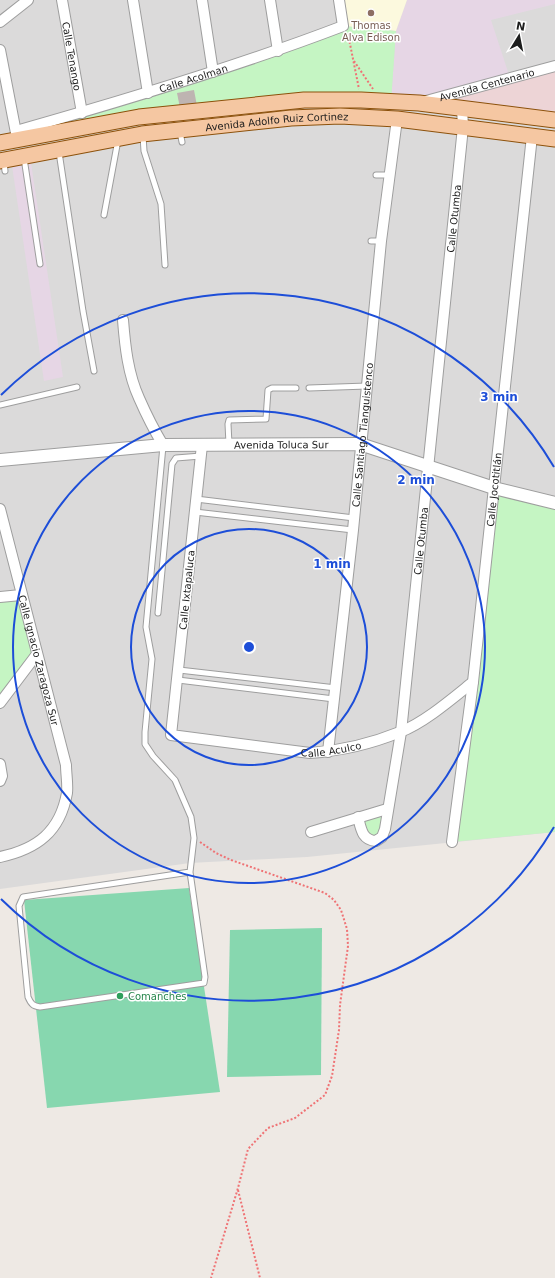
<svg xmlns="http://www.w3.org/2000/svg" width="555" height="1278" viewBox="0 0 555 1278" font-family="'DejaVu Sans',sans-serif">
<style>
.residential{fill:#dbdada}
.commercial{fill:#edd4d6}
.industrial{fill:#e6d6e5}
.education{fill:#fcf9de}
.park{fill:#c5f5c3}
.pitch{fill:#87d7af}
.building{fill:#beb4b1}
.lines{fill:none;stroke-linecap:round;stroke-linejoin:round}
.service-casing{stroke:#9e9e9e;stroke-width:7}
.minor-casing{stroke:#9e9e9e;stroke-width:12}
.tertiary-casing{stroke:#9e9e9e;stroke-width:14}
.primary-casing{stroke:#8c510b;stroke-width:17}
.path{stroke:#ef7375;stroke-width:2;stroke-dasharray:2 2;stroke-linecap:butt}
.service{stroke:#fff;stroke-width:5}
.minor{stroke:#fff;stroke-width:10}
.tertiary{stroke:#fff;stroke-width:12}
.primary{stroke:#f5c7a2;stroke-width:15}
.ring{fill:none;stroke:#1d4ed8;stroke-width:2}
.education-dot{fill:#8d6e63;stroke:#fff;stroke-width:1.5}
.leisure-dot{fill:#2e9e5b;stroke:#fff;stroke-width:1.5}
.labels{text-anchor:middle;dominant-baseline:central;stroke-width:3;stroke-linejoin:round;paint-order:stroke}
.education-label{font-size:10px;fill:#785e54;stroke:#fff}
.street-label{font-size:10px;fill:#1d1d1d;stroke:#fff}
.leisure-label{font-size:10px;fill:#27864d;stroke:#fff;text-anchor:start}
.centre{fill:#1d4ed8;stroke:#fff;stroke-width:2}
.ring-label{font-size:12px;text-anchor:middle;font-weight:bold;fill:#1d4ed8;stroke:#fff;stroke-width:3;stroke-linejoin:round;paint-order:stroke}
</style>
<rect width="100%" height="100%" fill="#eee9e4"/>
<!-- residential -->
<path class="residential" d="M 0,0 L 555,0 L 555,832 L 307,857 L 190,863 L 0,889 Z"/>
<!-- commercial -->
<path class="commercial" d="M 555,66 L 555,120 L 419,103 Z"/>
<!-- industrial -->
<g class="industrial">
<path d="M 407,0 L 555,0 L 555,4 L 491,20 L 510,78 L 417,103 L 391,102 L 396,31 Z"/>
<path d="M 30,156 L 63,377 L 44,381 L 11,159 Z"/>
</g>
<!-- education -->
<path class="education" d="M 339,0 L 407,0 L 396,31 L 343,26 Z"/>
<!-- park -->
<g class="park">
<path d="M 343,26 L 396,31 L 391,102 L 304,100 L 17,140 L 82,113 Z"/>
<path d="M 494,488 L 555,503 L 555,832 L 452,842 Z"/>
<path d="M 21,595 L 37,654 L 0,703 L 0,597 Z"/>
<path d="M 387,809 L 385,829 L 369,840 L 358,817 Z"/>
</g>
<!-- pitch -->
<g class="pitch">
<path d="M 189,888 L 220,1092 L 47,1108 L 24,900 Z"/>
<path d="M 322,928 L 321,1075 L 227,1077 L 230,930 Z"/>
</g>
<!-- building -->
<path class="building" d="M 194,90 L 197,106 L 180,108 L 177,93 Z"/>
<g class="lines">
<!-- service casing -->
<g class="service-casing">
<g id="service">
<path d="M 180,132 L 182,142"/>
<path d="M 143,136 L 144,151 L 161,204 L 165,265"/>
<path d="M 59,152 L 83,311 L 94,371"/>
<path d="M 24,158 L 40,264"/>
<path d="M 4,162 L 5,171"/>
<path d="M 376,175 L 390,175"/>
<path d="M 104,215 L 118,140"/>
<path d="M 371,241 L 381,241"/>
<path d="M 309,388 L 367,386"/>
<path d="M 0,405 L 77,387"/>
<path d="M 229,444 L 228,424 L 229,420 L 266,419 L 268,390 L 272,388 L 296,388"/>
<path d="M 163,446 L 146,627 L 152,659 L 145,732 L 145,744 L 153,756 L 175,780 L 191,817 L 194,838 L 190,872 L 205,977 L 204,983 L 40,1007 C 33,1006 31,1004 28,997 L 19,906 L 23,897 L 190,872"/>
<path d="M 196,499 L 354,518"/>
<path d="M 195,512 L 353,530"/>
<path d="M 158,613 L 172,464 L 176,458 L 201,456"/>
<path d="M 179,670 L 336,688"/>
<path d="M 178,680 L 334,699"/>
</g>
</g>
<!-- minor casing -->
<g class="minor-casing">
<g id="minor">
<path id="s1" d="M 62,0 L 82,113"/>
<path d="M 133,0 L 148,93"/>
<path d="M 202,0 L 213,72"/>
<path d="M 270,0 L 278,51"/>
<path d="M 0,22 L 28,0"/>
<path d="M 0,50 L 17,138"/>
<path id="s2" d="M 426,101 L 555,66"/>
<path id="s3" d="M 16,131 C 126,100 236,67 343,26 L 339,0"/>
<path d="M 123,320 C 125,346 128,374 139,398 C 146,414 154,430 163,445"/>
<path id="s4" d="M 202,445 L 171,735 L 310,753 C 339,751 373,743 400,732 C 424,723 453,698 473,682"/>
<path id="s5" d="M 0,509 L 66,765 C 66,774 68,784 67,793 C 60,832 37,849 0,857"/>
<path d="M 0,597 L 21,595"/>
<path d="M 0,703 L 37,654"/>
<path id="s6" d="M 328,752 L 353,530 L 381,241 L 397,119"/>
<path d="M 0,764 L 2,776 L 0,781"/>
<path id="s7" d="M 358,817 C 361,829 362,840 376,841 L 382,837 L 385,829 L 401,732 L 463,127 L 462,108"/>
<path d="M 311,832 L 387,809"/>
<path id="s8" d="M 452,842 L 473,682 L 532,136"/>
</g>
</g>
<!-- tertiary casing -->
<g class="tertiary-casing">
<g id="tertiary">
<path id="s9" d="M 0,460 L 163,445 L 360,444 L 494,488 L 555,503"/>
</g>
</g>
<!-- primary casing -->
<g class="primary-casing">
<g id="primary">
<path d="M 0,143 L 139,117 L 304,100 L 361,100 L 419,103 L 555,120"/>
<path id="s10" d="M 0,161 L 142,134 L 291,118 L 340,116 L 397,119 L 555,139"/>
</g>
</g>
<!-- path -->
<g class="path">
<path d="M 348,34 L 359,89"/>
<path d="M 354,61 L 373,89"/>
<path d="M 200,842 L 216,853 L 231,860 L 325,893 L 334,900 L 341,910 L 347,929 L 348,946 L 340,1005 L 339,1030 L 332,1076 L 325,1095 L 295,1118 L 268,1128 L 248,1149 L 238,1188 L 211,1278"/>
<path d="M 238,1190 L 260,1278"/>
</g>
<!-- service -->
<use href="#service" class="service"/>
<!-- minor -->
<use href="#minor" class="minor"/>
<!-- tertiary -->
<use href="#tertiary" class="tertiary"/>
<!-- primary -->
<use href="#primary" class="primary"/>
</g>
<!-- distance rings -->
<g class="ring">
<circle cx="249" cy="647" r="118"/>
<circle cx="249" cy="647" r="236"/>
<path d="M554 827A354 354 0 0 1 1 899M1 395A354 354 0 0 1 554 467"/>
</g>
<!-- markers -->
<circle class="education-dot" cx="371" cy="13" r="4"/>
<circle class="leisure-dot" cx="120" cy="996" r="4"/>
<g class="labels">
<!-- education labels -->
<g class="education-label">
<text x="371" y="25">Thomas<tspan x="371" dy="12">Alva Edison</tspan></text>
</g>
<!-- street labels -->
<g class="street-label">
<text stroke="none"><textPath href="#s1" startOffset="57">Calle Tenango</textPath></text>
<text stroke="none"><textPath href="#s3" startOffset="185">Calle Acolman</textPath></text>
<text stroke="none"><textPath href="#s2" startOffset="63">Avenida Centenario</textPath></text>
<text stroke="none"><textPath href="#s10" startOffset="280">Avenida Adolfo Ruiz Cortinez</textPath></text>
<text stroke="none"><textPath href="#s7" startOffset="663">Calle Otumba</textPath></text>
<text stroke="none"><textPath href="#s6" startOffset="319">Calle Santiago Tianguistenco</textPath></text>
<text stroke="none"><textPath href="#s9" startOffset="282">Avenida Toluca Sur</textPath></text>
<text stroke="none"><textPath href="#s8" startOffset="355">Calle Jocotitlán</textPath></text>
<text stroke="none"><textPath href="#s7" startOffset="339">Calle Otumba</textPath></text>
<text transform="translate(187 590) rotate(-84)">Calle Ixtapaluca</text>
<text stroke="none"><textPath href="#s5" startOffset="156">Calle Ignacio Zaragoza Sur</textPath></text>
<text stroke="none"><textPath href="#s4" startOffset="453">Calle Aculco</textPath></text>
</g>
<!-- leisure labels -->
<g class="leisure-label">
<text x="128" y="996">Comanches</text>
</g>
</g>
<circle cx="249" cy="647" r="6" class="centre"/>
<g class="ring-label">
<text x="499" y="401">3 min</text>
<text x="416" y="484">2 min</text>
<text x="332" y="568">1 min</text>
</g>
<!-- north arrow -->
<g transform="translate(519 36) rotate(10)" stroke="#ffffff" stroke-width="3" paint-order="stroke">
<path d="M0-3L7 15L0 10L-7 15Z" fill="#1d1d1d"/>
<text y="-6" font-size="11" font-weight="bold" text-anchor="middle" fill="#1d1d1d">N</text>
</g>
</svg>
